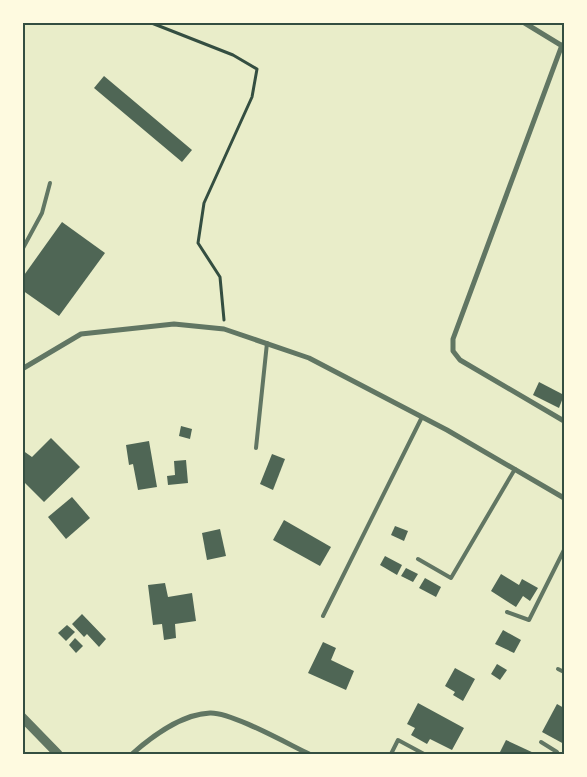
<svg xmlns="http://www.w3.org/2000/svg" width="587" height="777" viewBox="0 0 587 777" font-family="'Fira Sans',sans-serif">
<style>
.building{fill:#4f6655}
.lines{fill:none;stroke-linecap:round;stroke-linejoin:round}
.path{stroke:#344e41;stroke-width:3}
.service{stroke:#617663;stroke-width:4}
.minor{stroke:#617663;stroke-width:5}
.tertiary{stroke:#617663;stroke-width:9}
.neatline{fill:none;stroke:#344e41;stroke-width:2}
</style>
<rect width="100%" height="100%" fill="#e9edc9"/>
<!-- building -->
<g class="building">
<path d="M 104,76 L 192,150 L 182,162 L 94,88 Z"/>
<path d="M 62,222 L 105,253 L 59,316 L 22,290 L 22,278 Z"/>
<path d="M 539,382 L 564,395 L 559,408 L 533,395 Z"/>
<path d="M 181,426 L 192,429 L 190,439 L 179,436 Z"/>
<path d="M 51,438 L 80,467 L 44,502 L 22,480 L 22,450 L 32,457 Z"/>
<path d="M 149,441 L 157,487 L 138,490 L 133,464 L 129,465 L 126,445 Z"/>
<path d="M 272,454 L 285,459 L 273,490 L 260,484 Z"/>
<path d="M 186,460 L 188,483 L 168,485 L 167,476 L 175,475 L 174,461 Z"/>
<path d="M 72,497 L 90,518 L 66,539 L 48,517 Z"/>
<path d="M 284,520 L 331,547 L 320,566 L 273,540 Z"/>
<path d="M 395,526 L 408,531 L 404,541 L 391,535 Z"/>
<path d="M 220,529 L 226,556 L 207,560 L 202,533 Z"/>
<path d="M 385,556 L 402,565 L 397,575 L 380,565 Z"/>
<path d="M 406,568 L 418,574 L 413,582 L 401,576 Z"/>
<path d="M 501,574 L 519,585 L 522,579 L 538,588 L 530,601 L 523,596 L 516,607 L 491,591 Z"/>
<path d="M 425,578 L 441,587 L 436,597 L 419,588 Z"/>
<path d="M 165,583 L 168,597 L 192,593 L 196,621 L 175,624 L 176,638 L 164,640 L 162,624 L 153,625 L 148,585 Z"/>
<path d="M 82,614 L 106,639 L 99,647 L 87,634 L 84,637 L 72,624 Z"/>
<path d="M 67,625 L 75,632 L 66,641 L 58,633 Z"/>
<path d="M 503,630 L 521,640 L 514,653 L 495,644 Z"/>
<path d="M 75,638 L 83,646 L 76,653 L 69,645 Z"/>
<path d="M 323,642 L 336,648 L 331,660 L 354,671 L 346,690 L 308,673 Z"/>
<path d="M 497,664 L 507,670 L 500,680 L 491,674 Z"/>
<path d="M 455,668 L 475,679 L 463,701 L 453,695 L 455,692 L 445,686 Z"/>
<path d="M 418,703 L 464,728 L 452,750 L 430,739 L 427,744 L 411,735 L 415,728 L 407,724 Z"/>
<path d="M 557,704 L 564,708 L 564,744 L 542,732 Z"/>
<path d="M 506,740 L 536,754 L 499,754 Z"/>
</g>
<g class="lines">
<!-- path -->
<path class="path" d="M 149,22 L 233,55 L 257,69 L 252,97 L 204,203 L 198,243 L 220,277 L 224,320"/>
<!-- service -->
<g class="service">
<path d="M 22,250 L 42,213 L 50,183"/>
<path d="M 256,448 L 267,343"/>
<path d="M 418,559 L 451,578 L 515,469"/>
<path d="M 507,612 L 529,620 L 564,550"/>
<path d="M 323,616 L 422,417"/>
<path d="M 558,669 L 564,672"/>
<path d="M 541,742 L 557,752 L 556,754"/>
<path d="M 391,754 L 398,740 L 424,754"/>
</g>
<!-- minor -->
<g class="minor">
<path d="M 523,22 L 564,47"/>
<path d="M 562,45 L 453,339 L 453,351 L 460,360 L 564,421"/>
<path d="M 22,369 L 81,334 L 174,324 L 224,329 L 309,358 L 447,430 L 564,498"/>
<path d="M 132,754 C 151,737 182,714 210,713 C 231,712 288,744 309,754"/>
</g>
<!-- tertiary -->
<path class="tertiary" d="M 22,717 L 58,754"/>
</g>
<!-- border -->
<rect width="587" height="777" fill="none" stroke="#fefae0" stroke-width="48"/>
<rect x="24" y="24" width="539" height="729" class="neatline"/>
</svg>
